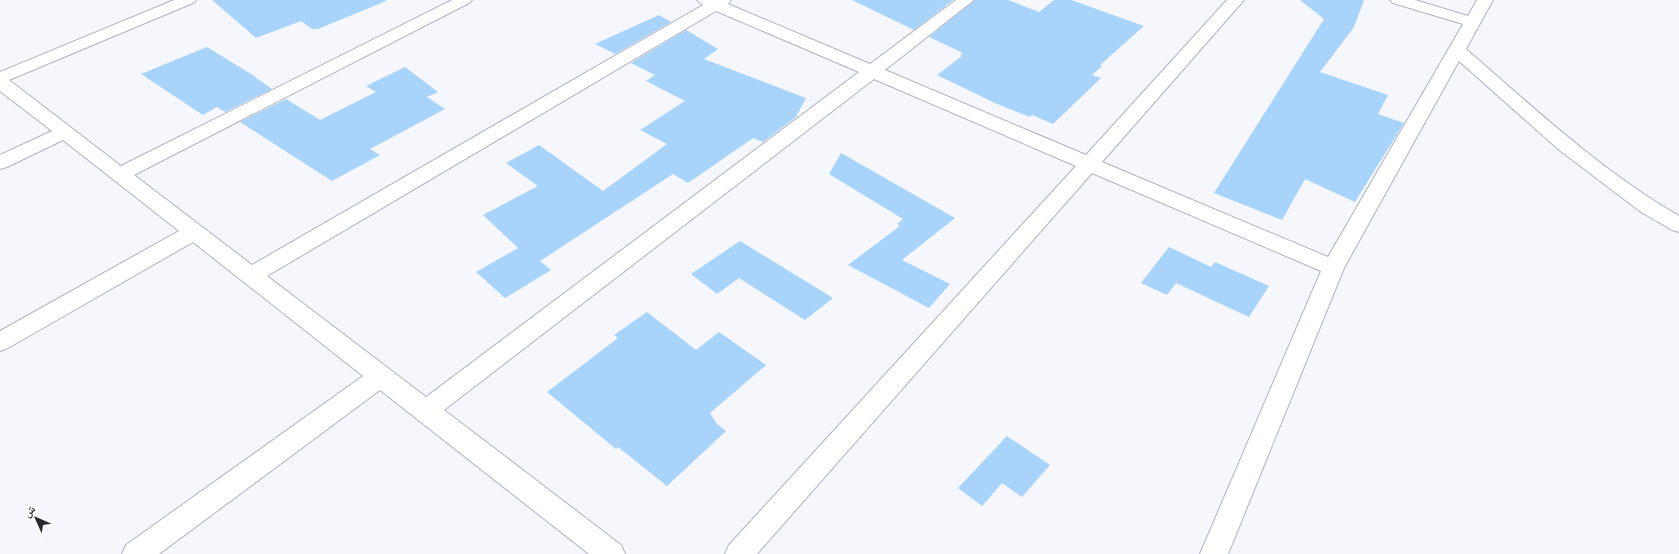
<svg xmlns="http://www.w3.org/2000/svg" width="1679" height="554" viewBox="0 0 1679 554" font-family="'PT Serif','Noto Naskh Arabic',serif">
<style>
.building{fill:#a8d4fb}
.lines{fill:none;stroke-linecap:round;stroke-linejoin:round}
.minor-casing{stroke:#afb2c2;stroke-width:2}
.minor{fill:#fff;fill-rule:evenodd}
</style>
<rect width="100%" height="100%" fill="#f6f7fd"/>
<!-- building -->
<g class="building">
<path d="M 212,0 L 386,0 L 386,1 L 318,29 L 312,29 L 301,21 L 256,38 Z"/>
<path d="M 852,0 L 953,0 L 914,30 Z"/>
<path d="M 975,0 L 1008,0 L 1039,12 L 1054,0 L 1071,0 L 1144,26 L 1100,65 L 1102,66 L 1092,75 L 1101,78 L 1053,124 L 1032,115 L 1030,117 L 997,104 L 937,75 L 962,56 L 960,55 L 963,53 L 929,37 Z"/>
<path d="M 1300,0 L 1364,0 L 1354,27 L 1320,72 L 1388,95 L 1378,114 L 1404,123 L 1355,202 L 1305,179 L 1282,220 L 1214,193 L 1324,19 Z"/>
<path d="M 659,15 L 671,22 L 615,54 L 595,44 Z"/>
<path d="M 686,30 L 718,49 L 704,59 L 806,98 L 796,117 L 763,142 L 753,138 L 688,183 L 673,174 L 540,261 L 551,270 L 505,298 L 476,272 L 518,248 L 483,215 L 538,186 L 506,163 L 539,145 L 603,191 L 667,144 L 640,130 L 685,101 L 646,81 L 655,75 L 631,63 Z"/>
<path d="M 207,47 L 251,74 L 272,89 L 225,112 L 217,107 L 203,115 L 141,74 Z"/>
<path d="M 405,67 L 438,92 L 427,97 L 445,109 L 370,149 L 380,155 L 332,181 L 240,122 L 286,99 L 320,120 L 376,92 L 366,86 Z"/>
<path d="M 841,153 L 955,218 L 902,260 L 950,284 L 929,308 L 848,265 L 900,226 L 897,224 L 903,219 L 829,174 Z"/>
<path d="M 740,241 L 833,298 L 805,320 L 739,278 L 717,294 L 691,274 Z"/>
<path d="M 1169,247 L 1211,267 L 1215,262 L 1269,286 L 1249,317 L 1176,283 L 1167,295 L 1141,283 Z"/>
<path d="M 647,312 L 696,350 L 719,332 L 766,365 L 710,413 L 717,424 L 726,431 L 667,486 L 618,447 L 616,449 L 547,392 L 618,338 L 614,335 Z"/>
<path d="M 1007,436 L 1050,465 L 1022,497 L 1002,483 L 982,506 L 958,488 Z"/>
</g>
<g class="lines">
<!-- minor casing -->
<g class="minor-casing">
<path id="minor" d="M 174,0 L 196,0 L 193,3 L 9,80 L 121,166 L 452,0 L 472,0 L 469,3 L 134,175 L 252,265 L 703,5 L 697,0 L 731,0 L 728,4 L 870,64 L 956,0 L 974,0 L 885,70 L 1086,155 L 1227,0 L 1244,0 L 1102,162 L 1328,257 L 1463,24 L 1393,3 L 1390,0 L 1415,0 L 1468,16 L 1477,0 L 1493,0 L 1466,49 C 1534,108 1601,171 1679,216 L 1679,232 L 1672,230 L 1641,212 L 1558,149 L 1459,61 L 1344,268 L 1228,554 L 1200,554 L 1321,271 L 1092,173 L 757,554 L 725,554 L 729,545 L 1076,166 L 874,79 L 444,410 L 621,545 L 625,554 L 589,554 L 380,390 L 159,554 L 122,554 L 126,545 L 363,376 L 193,242 L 8,348 L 0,351 L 0,331 L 179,231 L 63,140 L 7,167 L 0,169 L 0,155 L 52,131 L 0,91 L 0,72 ZM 716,11 L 859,72 L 426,397 L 267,276 Z"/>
</g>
<!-- minor -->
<use href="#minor" class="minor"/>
</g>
<!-- north arrow -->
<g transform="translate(36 518) rotate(315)" stroke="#ffffff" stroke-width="3" paint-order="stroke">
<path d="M0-3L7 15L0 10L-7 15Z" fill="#28292f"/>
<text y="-6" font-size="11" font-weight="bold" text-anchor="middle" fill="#28292f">ش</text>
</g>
</svg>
